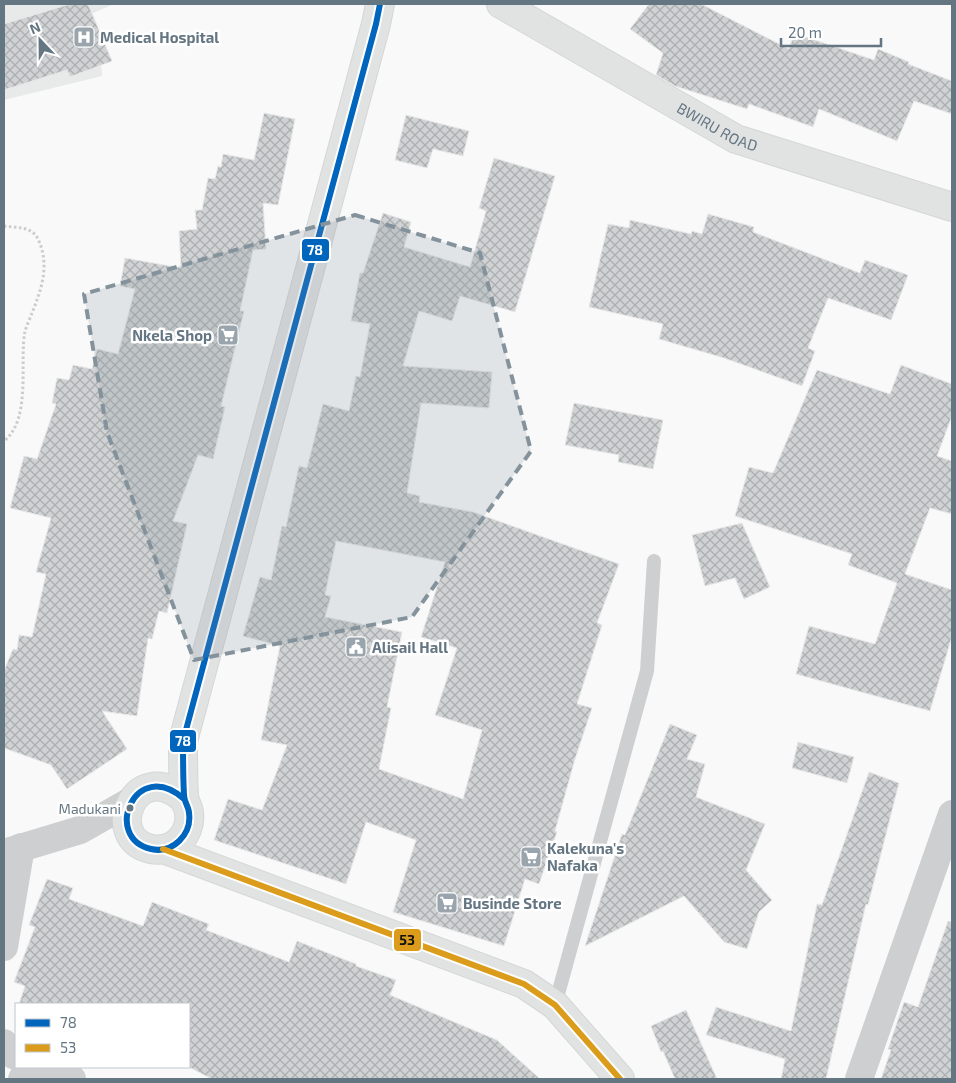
<svg xmlns="http://www.w3.org/2000/svg" width="956" height="1083" viewBox="0 0 956 1083" font-family="'Exo 2',sans-serif">
<style>
.built{fill:#e8e9e9}
.building{fill:url(#building-cross-hatch);stroke:#e8e8e8;fill-rule:evenodd}
.lines{fill:none;stroke-linecap:round;stroke-linejoin:round}
.secondary-casing{stroke:#d5d6d7;stroke-width:30}
.path{stroke:#cbcccd;stroke-width:3;stroke-dasharray:2.5 2.5;stroke-linecap:butt}
.service{stroke:#cecfd0;stroke-width:14}
.minor{stroke:#cecfd0;stroke-width:28}
.tertiary{stroke:#cecfd0;stroke-width:28}
.secondary{stroke:#e1e2e2;stroke-width:28}
.bus-1-casing{stroke:#fff;stroke-width:10}
.bus-2-casing{stroke:#fff;stroke-width:10}
.bus-1{stroke:#0065bd;stroke-width:6}
.bus-2{stroke:#da9c1a;stroke-width:6}
.marked{fill:#84929c;fill-opacity:0.2;stroke:#84929c;stroke-width:4;stroke-dasharray:10 6;stroke-linejoin:round}
.bus-dot{fill:#657683;stroke:#fff;stroke-width:2}
.labels{text-anchor:middle;dominant-baseline:central;stroke-width:5;stroke-linejoin:round;paint-order:stroke}
.bus-label{font-size:14px;fill:#657683;stroke:#fff;text-anchor:end}
.poi-label{font-size:15px;font-weight:bold;fill:#657683;stroke:#fff;text-anchor:start}
.street-label{font-size:15px;fill:#657683;stroke:#fff}
.line-badge{stroke:#fff;stroke-width:2}
.badge-label{font-size:14px;text-anchor:middle;font-weight:bold;fill:#fff}
.pale-badge-label{font-size:14px;text-anchor:middle;font-weight:bold;fill:#111}
</style>
<defs>
<pattern id="building-cross-hatch" width="8" height="8" patternUnits="userSpaceOnUse" patternTransform="scale(1.25)"><rect width="8" height="8" fill="#d0d2d3"/><path d="M0 0l8 8M0 8l8-8" fill="none" stroke="#acafb1"/></pattern>
</defs>
<rect width="100%" height="100%" fill="#f9f9f9"/>
<!-- built -->
<path class="built" d="M 4,4 L 114,4 L 73,22 L 99,39 L 102,76 L 4,100 Z"/>
<!-- building -->
<g class="building">
<path d="M 70,4 L 88,4 L 112,61 L 70,77 L 67,70 L 4,90 L 4,24 Z"/>
<path d="M 649,4 L 701,4 L 789,49 L 794,33 L 874,60 L 878,49 L 909,62 L 908,64 L 952,81 L 952,114 L 914,101 L 897,141 L 819,109 L 813,127 L 749,104 L 747,109 L 675,86 L 656,75 L 663,53 L 630,29 Z"/>
<path d="M 264,113 L 295,119 L 278,205 L 263,203 L 266,249 L 253,250 L 240,311 L 244,311 L 221,406 L 225,407 L 213,459 L 198,455 L 173,521 L 187,524 L 167,613 L 159,611 L 152,639 L 148,638 L 137,716 L 102,711 L 127,749 L 67,789 L 51,765 L 4,748 L 4,671 L 13,649 L 17,650 L 19,635 L 32,637 L 46,574 L 36,572 L 51,518 L 10,508 L 24,456 L 37,459 L 56,404 L 52,403 L 57,378 L 69,380 L 73,365 L 92,369 L 97,349 L 118,354 L 135,289 L 120,286 L 125,258 L 181,268 L 179,231 L 197,229 L 195,210 L 202,210 L 208,178 L 215,179 L 218,166 L 221,167 L 223,154 L 254,160 Z"/>
<path d="M 406,115 L 469,131 L 463,156 L 433,149 L 427,168 L 395,160 Z"/>
<path d="M 494,158 L 555,176 L 515,312 L 460,296 L 452,321 L 419,311 L 403,366 L 492,372 L 489,408 L 421,403 L 407,493 L 420,496 L 419,502 L 473,512 L 619,564 L 597,623 L 602,625 L 577,704 L 592,708 L 575,759 L 555,831 L 557,832 L 539,884 L 525,879 L 504,946 L 393,912 L 416,840 L 366,822 L 346,884 L 214,840 L 228,799 L 262,810 L 287,745 L 261,740 L 280,646 L 243,636 L 260,577 L 271,580 L 282,526 L 286,527 L 299,466 L 307,468 L 323,404 L 349,411 L 356,376 L 360,377 L 370,324 L 351,321 L 360,273 L 363,273 L 383,213 L 411,222 L 404,247 L 470,267 L 486,211 L 479,208 ZM 336,541 L 445,562 L 421,637 L 457,648 L 435,715 L 482,730 L 463,799 L 379,769 L 391,708 L 387,707 L 402,632 L 325,617 L 331,596 L 325,595 Z"/>
<path d="M 708,214 L 754,227 L 753,232 L 860,273 L 865,260 L 908,275 L 891,320 L 828,298 L 808,348 L 815,351 L 802,386 L 724,358 L 659,339 L 663,324 L 589,307 L 608,224 L 629,228 L 630,220 L 691,234 L 692,231 L 702,234 Z"/>
<path d="M 901,365 L 952,384 L 952,416 L 937,456 L 952,461 L 952,514 L 930,508 L 905,574 L 952,590 L 952,636 L 930,711 L 796,674 L 809,626 L 875,644 L 897,583 L 848,565 L 852,554 L 735,516 L 749,467 L 773,473 L 817,370 L 890,394 Z"/>
<path d="M 574,403 L 663,420 L 653,469 L 618,462 L 619,455 L 565,445 Z"/>
<path d="M 742,523 L 770,587 L 744,599 L 735,578 L 705,586 L 692,535 Z"/>
<path d="M 670,724 L 697,735 L 687,759 L 705,764 L 696,797 L 765,824 L 746,870 L 772,900 L 759,912 L 747,949 L 724,942 L 684,896 L 585,946 L 622,834 L 625,835 Z"/>
<path d="M 798,742 L 854,757 L 847,783 L 792,768 Z"/>
<path d="M 869,772 L 899,783 L 868,905 L 866,904 L 826,1079 L 781,1079 L 785,1059 L 706,1035 L 716,1007 L 791,1031 L 817,904 L 822,905 Z"/>
<path d="M 47,879 L 73,888 L 69,899 L 143,926 L 152,902 L 209,924 L 206,930 L 289,962 L 297,941 L 356,964 L 356,966 L 396,980 L 390,995 L 497,1040 L 540,1079 L 212,1079 L 189,1067 L 189,1004 L 19,1004 L 25,986 L 14,982 L 35,927 L 29,925 Z"/>
<path d="M 948,921 L 952,922 L 952,1079 L 881,1079 L 891,1050 L 888,1049 L 904,1002 L 918,1007 Z"/>
<path d="M 686,1010 L 696,1032 L 717,1079 L 675,1079 L 663,1051 L 661,1052 L 651,1026 Z"/>
</g>
<g class="lines">
<!-- secondary casing -->
<g class="secondary-casing">
<g id="secondary">
<path id="s1" d="M 501,4 L 736,139 L 952,207"/>
<path d="M 184,799 C 135,756 102,838 151,849 C 173,854 192,834 189,813 C 189,807 184,802 184,795 C 183,777 183,759 183,741 L 376,24 L 380,4"/>
<path d="M 163,849 L 524,984 L 555,1005 L 620,1079"/>
</g>
</g>
<!-- path -->
<path class="path" d="M 4,226 C 16,228 32,226 38,239 C 50,264 42,288 32,313 C 30,318 27,325 25,331 C 19,361 32,419 4,441"/>
<!-- service -->
<path class="service" d="M 555,1005 L 647,671 L 654,561"/>
<!-- minor -->
<g class="minor">
<path d="M 4,947 L 21,847"/>
<path d="M 4,1043 L 13,1055 L 16,1056"/>
<path d="M 41,1067 L 72,1079"/>
<path d="M 22,1079 L 28,1067"/>
<path d="M 859,1079 L 952,814"/>
</g>
<!-- tertiary -->
<path class="tertiary" d="M 4,853 L 80,830 L 131,801"/>
<!-- secondary -->
<use href="#secondary" class="secondary"/>
<!-- bus-1 casing -->
<g class="bus-1-casing">
<path id="bus-1" d="M 184,799 C 135,756 102,838 151,849 C 173,854 192,834 189,813 C 189,807 184,802 184,795 C 183,777 183,759 183,741 L 376,24 L 380,4"/>
</g>
<!-- bus-2 casing -->
<g class="bus-2-casing">
<path id="bus-2" d="M 163,849 L 524,984 L 555,1005 L 620,1079"/>
</g>
<!-- bus-1 -->
<use href="#bus-1" class="bus-1"/>
<!-- bus-2 -->
<use href="#bus-2" class="bus-2"/>
</g>
<!-- marked area -->
<path class="marked" d="M 355,215 L 480,253 L 531,451 L 412,617 L 194,660 L 107,432 L 84,294 Z"/>
<!-- icons -->
<defs>
<g id="hospital-square" transform="scale(1.125)"><rect x="-9" y="-9" width="18" height="18" rx="4" fill="#99a4ac" stroke="#fff"/><path d="M-5-5h3v3.5h4V-5h3V5h-3V1.5h-4V5h-3Z" fill="#fff"/></g>
<g id="supermarket-square" transform="scale(1.125)"><rect x="-9" y="-9" width="18" height="18" rx="4" fill="#99a4ac" stroke="#fff"/><path d="M-6-5.5h2.5l.6 2H6L4.5 2H-2.5L-4.4-4H-6ZM-1.5 3.2a1.3 1.3 0 1 0 .1 0ZM3 3.2a1.3 1.3 0 1 0 .1 0Z" fill="#fff"/></g>
<g id="civic-square" transform="scale(1.125)"><rect x="-9" y="-9" width="18" height="18" rx="4" fill="#99a4ac" stroke="#fff"/><path d="M-.6-6.5H3V-4.5H.6V-3L4-1V1h2V6H-6V1h2V-1L-.6-3ZM-1.2 2.5V6h2.4V2.5Z" fill="#fff"/></g>
</defs>
<g fill-rule="evenodd">
<use href="#hospital-square" x="84" y="37"/>
<use href="#supermarket-square" x="228" y="335"/>
<use href="#civic-square" x="356" y="647"/>
<use href="#supermarket-square" x="531" y="857"/>
<use href="#supermarket-square" x="447" y="903"/>
</g>
<!-- markers -->
<circle class="bus-dot" cx="130" cy="808" r="4.5"/>
<g class="labels">
<!-- bus labels -->
<g class="bus-label">
<text x="121" y="808">Madukani</text>
</g>
<!-- poi labels -->
<g class="poi-label">
<text x="100" y="37">Medical Hospital</text>
<text x="212" y="335" text-anchor="end">Nkela Shop</text>
<text x="372" y="647">Alisail Hall</text>
<text x="547" y="848">Kalekuna's<tspan x="547" dy="17">Nafaka</tspan></text>
<text x="463" y="903">Businde Store</text>
</g>
<!-- street labels -->
<g class="street-label">
<text stroke="none"><textPath href="#s1" startOffset="249">BWIRU ROAD</textPath></text>
</g>
</g>
<g class="line-badge">
<rect x="301" y="238" width="29" height="24" rx="5" fill="#0065bd"/>
<rect x="169" y="729" width="28" height="24" rx="5" fill="#0065bd"/>
<rect x="393" y="928" width="29" height="24" rx="5" fill="#da9c1a"/>
</g>
<g class="badge-label">
<text x="315" y="255">78</text>
<text x="183" y="746">78</text>
</g>
<g class="pale-badge-label">
<text x="407" y="945">53</text>
</g>
<!-- border -->
<rect width="956" height="1083" fill="none" stroke="#657683" stroke-width="10"/>
<!-- legend -->
<rect x="15" y="1003" width="175" height="65" fill="#ffffff" stroke="#c1c8cd"/>
<rect x="25" y="1019" width="25" height="8" fill="#0065bd" stroke="#c1c8cd"/>
<text x="60" y="1028" font-size="15" fill="#657683">78</text>
<rect x="25" y="1044" width="25" height="8" fill="#da9c1a" stroke="#c1c8cd"/>
<text x="60" y="1053" font-size="15" fill="#657683">53</text>
<!-- north arrow -->
<g transform="translate(40 40) rotate(338)" stroke="#ffffff" stroke-width="4" paint-order="stroke">
<path d="M0-4L9 19L0 12L-9 19Z" fill="#657683"/>
<text y="-8" font-size="14" font-weight="bold" text-anchor="middle" fill="#657683">N</text>
</g>
<!-- scale -->
<path d="M781 38v8h100v-8" fill="none" stroke="#657683" stroke-width="2.5"/>
<text x="788" y="38" font-size="15" fill="#657683" stroke="#ffffff" stroke-width="4" paint-order="stroke">20 m</text>
</svg>
